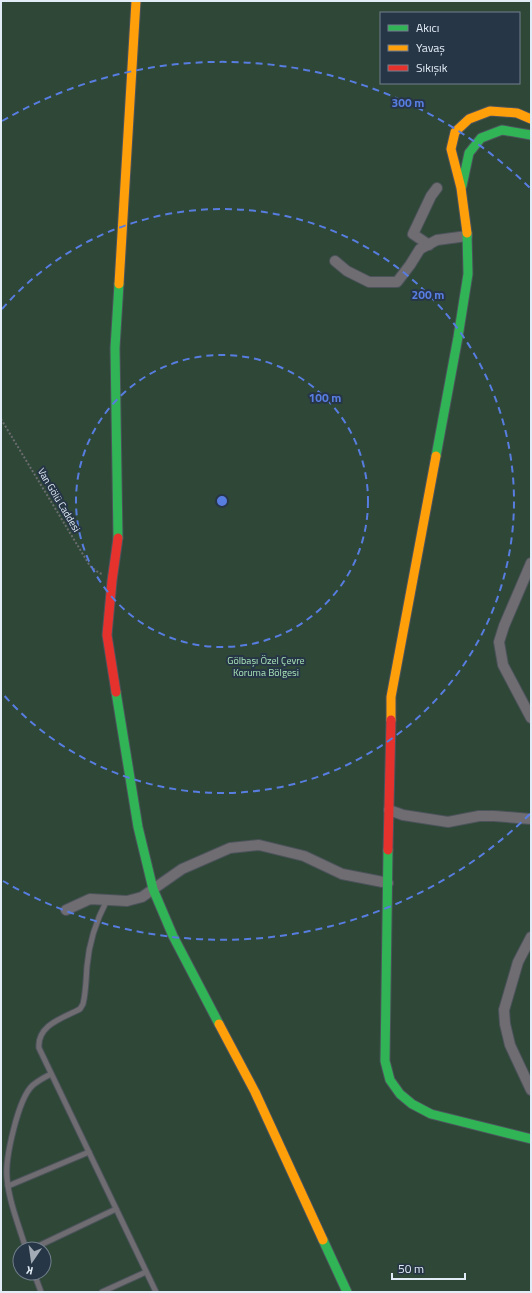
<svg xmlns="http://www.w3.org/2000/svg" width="532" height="1293" viewBox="0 0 532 1293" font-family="'Titillium Web',sans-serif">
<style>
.green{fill:#2e4737;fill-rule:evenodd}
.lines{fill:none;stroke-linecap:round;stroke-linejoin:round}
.lane-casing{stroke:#4c535b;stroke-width:7}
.street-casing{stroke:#4c535b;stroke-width:12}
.fast-casing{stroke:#4c535b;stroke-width:11}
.slow-casing{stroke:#4c535b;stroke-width:11}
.jam-casing{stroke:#4c535b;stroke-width:11}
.path{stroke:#6a6c70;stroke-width:2;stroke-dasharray:2 2;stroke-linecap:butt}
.lane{stroke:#6f6d71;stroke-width:5}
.street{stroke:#6f6d71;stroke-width:10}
.fast{stroke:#30b455;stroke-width:9}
.slow{stroke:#ff9f0a;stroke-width:9}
.jam{stroke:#e5322d;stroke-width:9}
.ring{fill:none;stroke:#587de1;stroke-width:2;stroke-dasharray:7 5}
.labels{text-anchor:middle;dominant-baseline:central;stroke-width:4;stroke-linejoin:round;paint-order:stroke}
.street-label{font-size:10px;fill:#e2ecf6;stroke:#273646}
.park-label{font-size:10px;fill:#a8e3b8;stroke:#273646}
.centre{fill:#587de1;stroke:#273646;stroke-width:2}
.ring-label{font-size:12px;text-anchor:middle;font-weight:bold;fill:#587de1;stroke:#273646;stroke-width:4;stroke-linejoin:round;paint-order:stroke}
</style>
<rect width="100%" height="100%" fill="#2e363f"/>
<!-- green -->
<path class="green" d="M 1,1 L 531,1 L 531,1292 L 1,1292 ZM 381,13 L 519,13 L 519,83 L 381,83 ZM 20,1249 L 44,1249 L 44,1273 L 20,1273 Z"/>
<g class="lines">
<!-- lane casing -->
<g class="lane-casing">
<g id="lane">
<path d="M 107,900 C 96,921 89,943 87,966 C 86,979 86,992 83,1004 L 80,1009 C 63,1018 37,1025 39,1048 L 156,1292"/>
<path d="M 8,1186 L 89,1152"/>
<path d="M 26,1249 C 19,1226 9,1202 7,1178 C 5,1159 18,1098 33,1085 C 38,1081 45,1077 51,1074"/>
<path d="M 32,1249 L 116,1209"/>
<path d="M 34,1273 L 41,1292"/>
<path d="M 102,1292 L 146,1272"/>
</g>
</g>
<!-- street casing -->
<g class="street-casing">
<g id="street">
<path d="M 429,245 L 413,234 L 431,196 L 437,188"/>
<path d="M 335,261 L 347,271 L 369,282 L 397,282 L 410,265 L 420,249 L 437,240 L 467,236"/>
<path d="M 531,563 L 504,626 L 499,642 L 503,665 L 531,718"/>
<path d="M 389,810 L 403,815 L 448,822 L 479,816 L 494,816 L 531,819"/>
<path d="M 66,910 L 90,899 L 127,901 L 142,897 L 182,869 L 230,848 L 259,845 L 304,856 L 342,874 L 388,883"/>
<path d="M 531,937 L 518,962 L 504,1010 L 505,1024 L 510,1045 L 531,1090"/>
</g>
</g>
<!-- fast casing -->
<g class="fast-casing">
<g id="fast">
<path d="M 462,186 L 469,153 L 481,138 L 502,130 L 531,135"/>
<path d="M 436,456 L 458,337 L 468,274 L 467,233"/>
<path d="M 118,538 L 115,348 L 119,284"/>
<path d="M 116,692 L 138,827 L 153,889 L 173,936 L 219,1024"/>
<path d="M 388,850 L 385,1061 L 390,1080 L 400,1094 L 412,1104 L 431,1114 L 531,1139"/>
<path d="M 323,1240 L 347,1292"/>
</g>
</g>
<!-- slow casing -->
<g class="slow-casing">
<g id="slow">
<path d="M 467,233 L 461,188 L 451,149 L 455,132 L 469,119 L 490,111 L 517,113 L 531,119"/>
<path d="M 119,284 L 136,1"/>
<path d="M 391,720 L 391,697 L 436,456"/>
<path d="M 219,1024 L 255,1092 L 323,1240"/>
</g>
</g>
<!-- jam casing -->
<g class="jam-casing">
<g id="jam">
<path d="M 116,692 L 107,635 L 112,581 L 118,538"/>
<path d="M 388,850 L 391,720"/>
</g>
</g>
<!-- path -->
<path class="path" d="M 1,419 L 90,566 L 99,573 L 103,574"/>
<!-- lane -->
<use href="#lane" class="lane"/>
<!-- street -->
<use href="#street" class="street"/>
<!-- fast -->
<use href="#fast" class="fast"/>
<!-- slow -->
<use href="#slow" class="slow"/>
<!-- jam -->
<use href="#jam" class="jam"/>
</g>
<!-- distance rings -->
<g class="ring">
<circle cx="222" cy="501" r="146"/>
<path d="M2 309A292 292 0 1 1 2 693"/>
<path d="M530 814A439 439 0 0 1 3 881M2 121A439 439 0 0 1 530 188"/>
</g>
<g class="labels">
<!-- street labels -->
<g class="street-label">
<text transform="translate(59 500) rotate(59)">Van Gölü Caddesi</text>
</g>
<!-- park labels -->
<g class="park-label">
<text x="266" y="660">Gölbaşı Özel Çevre<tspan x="266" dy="12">Koruma Bölgesi</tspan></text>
</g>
</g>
<circle cx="222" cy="501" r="6" class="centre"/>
<g class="ring-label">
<text x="408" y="107">300 m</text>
<text x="428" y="299">200 m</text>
<text x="325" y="402">100 m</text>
</g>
<!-- border -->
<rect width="532" height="1293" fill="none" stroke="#e2ecf6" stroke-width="4"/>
<!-- legend -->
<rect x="380" y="12" width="140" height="72" fill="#273646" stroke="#727f8c"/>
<rect x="388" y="25" width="20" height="6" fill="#30b455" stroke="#727f8c"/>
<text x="416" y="32" font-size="12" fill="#e2ecf6">Akıcı</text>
<rect x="388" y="45" width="20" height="6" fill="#ff9f0a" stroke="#727f8c"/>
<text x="416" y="52" font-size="12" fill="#e2ecf6">Yavaş</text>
<rect x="388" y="65" width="20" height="6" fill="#e5322d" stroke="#727f8c"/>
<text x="416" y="72" font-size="12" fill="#e2ecf6">Sıkışık</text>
<!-- north arrow -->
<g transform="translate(32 1261) rotate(193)"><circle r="19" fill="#273646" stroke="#727f8c"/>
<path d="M0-3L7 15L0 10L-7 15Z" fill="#a3acb6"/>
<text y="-6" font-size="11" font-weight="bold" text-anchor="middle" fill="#e2ecf6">K</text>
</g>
<!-- scale -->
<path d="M392 1273v6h73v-6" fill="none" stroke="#e2ecf6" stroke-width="2"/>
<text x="398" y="1273" font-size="12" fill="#e2ecf6" stroke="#273646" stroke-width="3" paint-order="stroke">50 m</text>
</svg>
